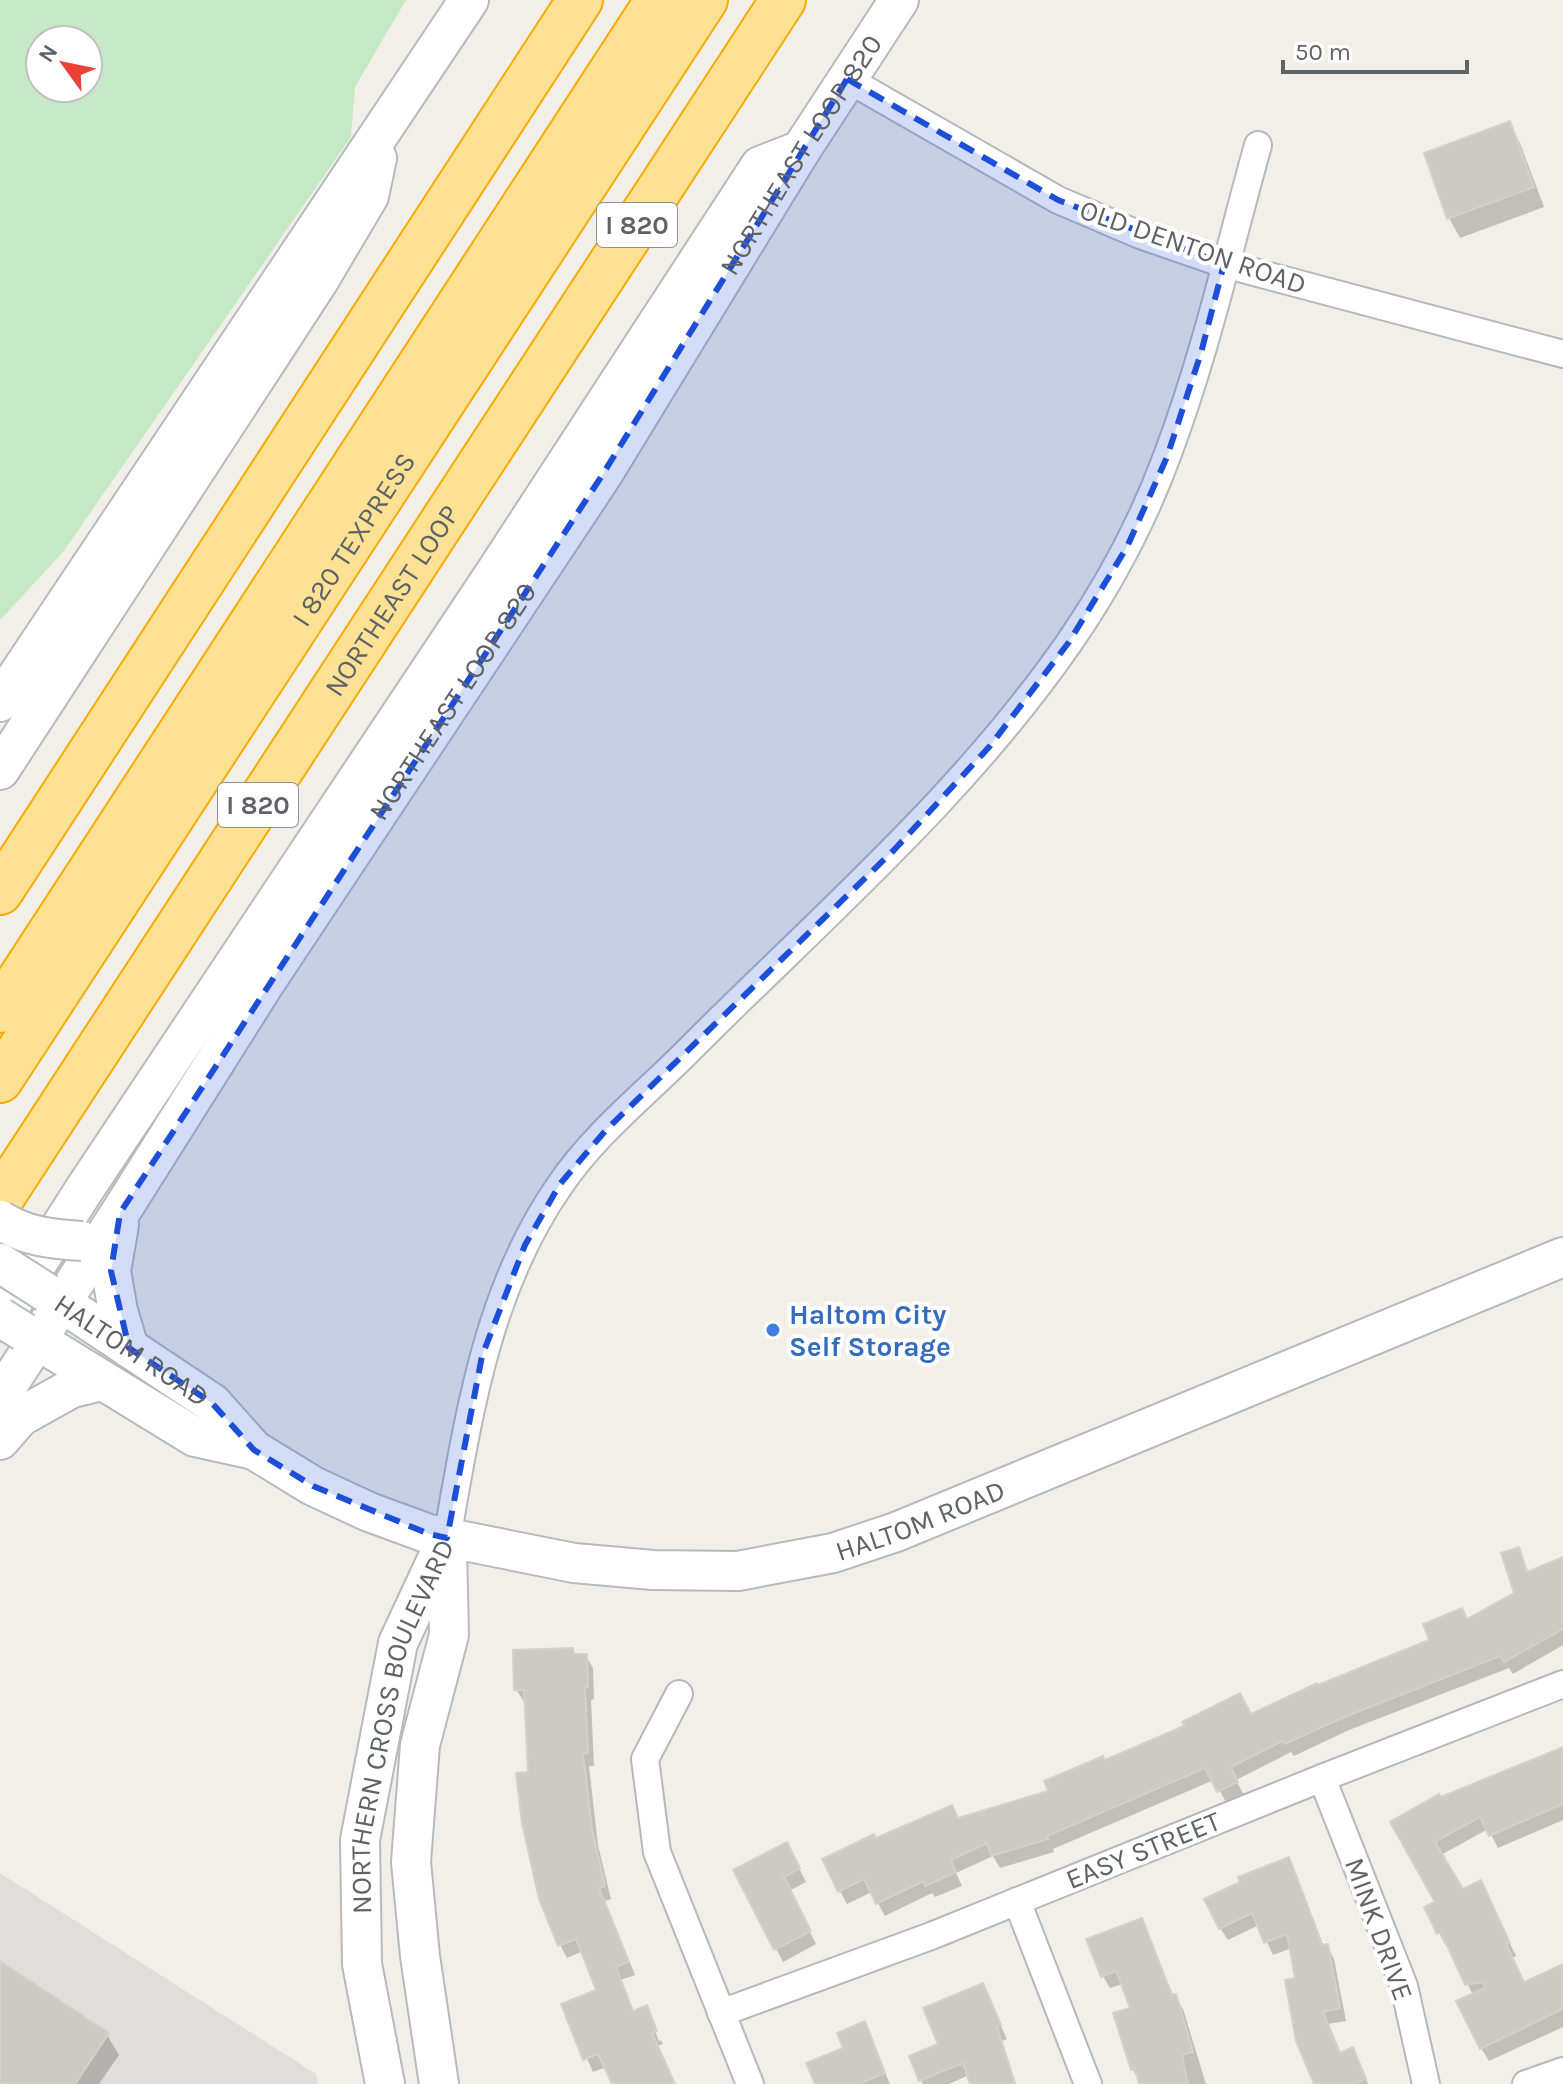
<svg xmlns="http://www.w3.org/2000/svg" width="1563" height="2084" viewBox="0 0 1563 2084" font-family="Karla,sans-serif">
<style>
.industrial{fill:#e0deda}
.green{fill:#c5e8c5;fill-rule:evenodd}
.shadow{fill:#0003}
.building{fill:#cccac5;stroke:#d6d1c6;stroke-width:2}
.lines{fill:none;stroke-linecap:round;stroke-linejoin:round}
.street-casing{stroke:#b5b8bc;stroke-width:30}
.secondary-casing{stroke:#b6babf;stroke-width:42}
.highway-casing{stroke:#f9ab00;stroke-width:48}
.street{stroke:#fff;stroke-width:26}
.secondary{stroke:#fff;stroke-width:38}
.highway{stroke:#fde293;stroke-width:44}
.secondary-bridge-casing{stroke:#b6babf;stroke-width:42;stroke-linecap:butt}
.secondary-bridge{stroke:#fff;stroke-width:38}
.marked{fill:#1d4ed8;fill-opacity:0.2;stroke:#1d4ed8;stroke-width:6;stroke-dasharray:16 10;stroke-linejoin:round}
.shop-dot{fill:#3f7fe0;stroke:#fff;stroke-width:3}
.labels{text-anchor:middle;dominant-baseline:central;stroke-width:8;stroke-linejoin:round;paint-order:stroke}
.shield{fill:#fff;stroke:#8f9295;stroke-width:2}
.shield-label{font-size:26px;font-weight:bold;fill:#5f6368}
.street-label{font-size:28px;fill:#5f6368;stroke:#fff}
.shop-label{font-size:28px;font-weight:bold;fill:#366cbe;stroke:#fff;text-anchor:start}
</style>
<rect width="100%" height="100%" fill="#f1efe8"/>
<!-- industrial -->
<path class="industrial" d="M 0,1873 L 316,2074 L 318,2084 L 0,2084 Z"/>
<!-- green -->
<path class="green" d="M 0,0 L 406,0 L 355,87 L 351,137 L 63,552 L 0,620 ZM 40,40 L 88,40 L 88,88 L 40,88 Z"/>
<!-- shadow -->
<g class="shadow">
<path d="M 1509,123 L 1520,143 L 1544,207 L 1460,238 L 1449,218 Z"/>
<path d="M 1518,1549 L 1529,1573 L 1563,1559 L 1563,1645 L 1513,1674 L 1509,1668 L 1349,1730 L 1294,1756 L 1291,1752 L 1236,1780 L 1244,1795 L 1227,1804 L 1214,1780 L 1053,1849 L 1054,1852 L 1000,1868 L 993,1856 L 956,1873 L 962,1886 L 935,1897 L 932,1893 L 885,1916 L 872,1892 L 847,1904 L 840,1891 L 875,1840 L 958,1820 L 1051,1793 L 1105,1763 L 1251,1716 L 1432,1641 L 1516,1594 Z"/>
<path d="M 572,1650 L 576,1656 L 586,1656 L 593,1668 L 594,1699 L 591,1700 L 594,1766 L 589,1766 L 598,1845 L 611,1899 L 605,1901 L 635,1975 L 621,1980 L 634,2013 L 646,2008 L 653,2019 L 650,2019 L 659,2041 L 661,2040 L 663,2044 L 657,2046 L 674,2084 L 614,2084 L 606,2067 L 593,2072 L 563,2005 L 599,1991 L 583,1951 L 567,1958 L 560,1945 L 530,1774 L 527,1702 L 524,1702 L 516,1689 Z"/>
<path d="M 1563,1749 L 1563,1820 L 1498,1848 L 1488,1829 L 1441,1855 L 1462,1891 L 1487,1895 L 1516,1956 L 1512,1958 L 1525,1984 L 1563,1966 L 1563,2027 L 1489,2061 L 1481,2048 L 1473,1995 L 1448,1944 L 1446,1946 L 1439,1933 L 1437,1903 L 1392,1823 L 1440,1799 Z"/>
<path d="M 794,1858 L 806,1882 L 789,1891 L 816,1944 L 783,1962 L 736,1871 Z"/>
<path d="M 1288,1860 L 1296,1873 L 1324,1947 L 1327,1946 L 1334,1959 L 1346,2021 L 1328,2024 L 1341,2055 L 1359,2062 L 1368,2084 L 1316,2084 L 1292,1948 L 1273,1955 L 1259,1925 L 1228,1940 L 1220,1928 Z"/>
<path d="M 1141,1920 L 1174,1997 L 1183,2009 L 1206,2084 L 1141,2084 L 1133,2070 L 1133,2009 L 1123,1984 L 1110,1988 L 1103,1976 Z"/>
<path d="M 0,1963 L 107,2035 L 119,2055 L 99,2084 L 0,2084 Z"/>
<path d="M 982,1985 L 1007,2039 L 1002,2041 L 1016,2084 L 972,2084 L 969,2075 L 949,2084 L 923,2084 L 921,2080 L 941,2045 Z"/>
<path d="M 864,2024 L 890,2084 L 818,2084 L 846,2049 Z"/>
</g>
<!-- building -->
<g class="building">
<path d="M 1510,121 L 1534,187 L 1447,219 L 1424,153 Z"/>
<path d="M 1519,1547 L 1527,1572 L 1563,1557 L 1563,1629 L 1504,1662 L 1500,1656 L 1342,1718 L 1285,1744 L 1283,1741 L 1231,1767 L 1238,1782 L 1217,1792 L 1205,1768 L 1047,1836 L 1048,1839 L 991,1856 L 987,1843 L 951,1860 L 956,1872 L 925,1886 L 924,1881 L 876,1904 L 864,1879 L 838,1892 L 822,1859 L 874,1834 L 876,1838 L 952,1805 L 958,1818 L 1048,1791 L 1044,1781 L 1103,1756 L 1105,1760 L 1184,1726 L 1182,1722 L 1240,1693 L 1251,1714 L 1317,1683 L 1318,1685 L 1429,1640 L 1423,1624 L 1462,1608 L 1467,1619 L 1514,1593 L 1501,1553 Z"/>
<path d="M 573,1648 L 574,1654 L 587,1654 L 588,1687 L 585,1687 L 588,1753 L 583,1754 L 592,1830 L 605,1886 L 599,1888 L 629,1962 L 616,1967 L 633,2011 L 647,2005 L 657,2031 L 652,2033 L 675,2084 L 612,2084 L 598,2054 L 583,2060 L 561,2004 L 596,1990 L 576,1939 L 558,1946 L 539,1899 L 522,1823 L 516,1773 L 528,1772 L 524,1690 L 514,1690 L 513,1650 Z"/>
<path d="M 1563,1747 L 1563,1804 L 1489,1836 L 1480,1817 L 1435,1842 L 1463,1889 L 1481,1880 L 1510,1943 L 1506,1944 L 1524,1982 L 1563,1964 L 1563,2009 L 1480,2049 L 1456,2001 L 1485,1988 L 1483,1982 L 1465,1985 L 1441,1932 L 1437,1934 L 1424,1907 L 1435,1902 L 1390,1822 L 1439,1794 L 1441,1797 Z"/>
<path d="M 787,1842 L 800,1868 L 784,1877 L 811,1931 L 774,1950 L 733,1870 Z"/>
<path d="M 1289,1857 L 1322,1945 L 1328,1944 L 1340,2008 L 1323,2012 L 1340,2053 L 1353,2047 L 1366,2079 L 1354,2084 L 1314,2084 L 1296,2041 L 1285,1980 L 1295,1978 L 1287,1934 L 1264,1943 L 1252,1913 L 1219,1929 L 1204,1899 L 1240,1882 L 1238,1877 Z"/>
<path d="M 1142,1918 L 1172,1995 L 1176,1994 L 1193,2052 L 1182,2055 L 1188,2084 L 1139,2084 L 1135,2069 L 1131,2070 L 1113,2013 L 1130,2008 L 1116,1971 L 1101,1977 L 1086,1939 Z"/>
<path d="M 0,1961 L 109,2033 L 75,2084 L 0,2084 Z"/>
<path d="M 983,1983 L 1001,2025 L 997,2027 L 1015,2084 L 970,2084 L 963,2063 L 919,2081 L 909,2056 L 938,2044 L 923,2008 Z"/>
<path d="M 865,2021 L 885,2073 L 859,2084 L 815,2084 L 806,2063 L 843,2048 L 837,2033 Z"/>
</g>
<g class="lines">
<!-- street casing -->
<g class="street-casing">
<g id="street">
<path d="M 847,79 L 1058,200 L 1140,235 L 1224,264 L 1563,354"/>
<path d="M 447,1538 C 469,1414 487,1290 560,1185 C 596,1132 648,1092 692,1047 C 823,916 965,794 1071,640 C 1110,583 1143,521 1167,456 C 1205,356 1229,249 1258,145"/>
<path d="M 679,1694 L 645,1759 L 657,1852 L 750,2084"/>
<path d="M 1322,1778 L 1404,1986 L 1426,2084"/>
<path d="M 1017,1901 L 1088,2084"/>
<path d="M 721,2013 L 931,1936 L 1322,1778 L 1563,1684"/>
<path d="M 1526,2084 L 1563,2071"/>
</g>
</g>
<!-- secondary casing -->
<g class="secondary-casing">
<g id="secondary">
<path d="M 0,702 L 469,0"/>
<path d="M 0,770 L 318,282 L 369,196 L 377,158"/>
<path d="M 119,1225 L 111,1271 L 118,1311 L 129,1348"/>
<path id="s1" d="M 47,1293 L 212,1403 L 254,1450 L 313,1486 L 369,1512 L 429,1534 L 574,1563 L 653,1570 L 738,1571 L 833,1553 L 896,1532 L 1563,1257"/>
<path d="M 0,1322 L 84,1190 L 493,576 L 760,166 L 801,150"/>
<path d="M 24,1332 L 195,1437 L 254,1450"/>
<path id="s2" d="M 0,1397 L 120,1213 L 263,986 L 601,477 L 801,150 L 899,0"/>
<path d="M 0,1440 L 20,1417 L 72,1388 L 102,1381"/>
<path id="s3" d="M 385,2084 L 362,1964 L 360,1840 L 398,1643 L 447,1538"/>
<path d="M 439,2084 L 420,1956 L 411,1862 L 420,1745 L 449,1635 L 447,1548"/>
</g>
</g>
<!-- highway casing -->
<g class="highway-casing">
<g id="highway">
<path d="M 0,892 L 580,0"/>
<path d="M 0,1010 L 658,0"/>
<path id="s4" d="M 0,1080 L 705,0"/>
<path id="s5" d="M 0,1200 L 783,0"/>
</g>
</g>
<!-- street -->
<use href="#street" class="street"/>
<!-- secondary -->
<use href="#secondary" class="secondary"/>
<!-- highway -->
<use href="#highway" class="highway"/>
<!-- secondary-bridge casing -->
<g class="secondary-bridge-casing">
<g id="secondary-bridge">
<path d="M 0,1220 C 27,1237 51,1239 82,1241"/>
<path d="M 0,1263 L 47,1293"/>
<path d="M 0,1317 L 24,1332"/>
</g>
</g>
<!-- secondary-bridge -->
<use href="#secondary-bridge" class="secondary-bridge"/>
</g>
<!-- marked area -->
<path class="marked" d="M 847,79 L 1058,200 L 1224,264 L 1201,353 L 1167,457 L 1127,547 L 1069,642 L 990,746 L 894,850 L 606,1130 L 560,1184 L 525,1245 L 482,1356 L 447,1538 L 429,1534 L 313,1486 L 254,1450 L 212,1403 L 129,1348 L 111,1271 L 120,1213 L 601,477 Z"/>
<!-- markers -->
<circle class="shop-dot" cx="773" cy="1330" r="8"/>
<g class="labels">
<!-- shield labels -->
<g class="shield">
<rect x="597" y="203" width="80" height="44" rx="6"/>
<rect x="218" y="783" width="80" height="44" rx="6"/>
</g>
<g class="shield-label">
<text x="637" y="225">I 820</text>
<text x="258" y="805">I 820</text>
</g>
<!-- street labels -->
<g class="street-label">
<text stroke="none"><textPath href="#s2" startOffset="1478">NORTHEAST LOOP 820</textPath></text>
<text transform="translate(1193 247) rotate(19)">OLD DENTON ROAD</text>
<text stroke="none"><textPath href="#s4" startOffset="646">I 820 TEXPRESS</textPath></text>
<text stroke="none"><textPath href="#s5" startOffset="716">NORTHEAST LOOP</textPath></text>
<text stroke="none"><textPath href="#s2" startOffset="830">NORTHEAST LOOP 820</textPath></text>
<text stroke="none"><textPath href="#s1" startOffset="102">HALTOM ROAD</textPath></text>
<text stroke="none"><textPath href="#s1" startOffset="958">HALTOM ROAD</textPath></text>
<text stroke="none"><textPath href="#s3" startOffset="366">NORTHERN CROSS BOULEVARD</textPath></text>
<text transform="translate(1143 1850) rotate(-22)">EASY STREET</text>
<text transform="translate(1379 1929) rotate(70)">MINK DRIVE</text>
</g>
<!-- shop labels -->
<g class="shop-label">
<text x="789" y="1314">Haltom City<tspan x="789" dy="32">Self Storage</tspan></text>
</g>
</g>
<!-- north arrow -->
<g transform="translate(64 64) rotate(303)"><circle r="38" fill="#ffffff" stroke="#bfc1c3" stroke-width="2"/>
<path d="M0-6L14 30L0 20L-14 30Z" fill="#ea4335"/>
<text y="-12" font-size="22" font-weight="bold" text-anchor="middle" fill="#5f6368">N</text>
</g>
<!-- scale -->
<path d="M1283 60v12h184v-12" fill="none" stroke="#5f6368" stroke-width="4"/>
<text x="1295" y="60" font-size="24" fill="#5f6368" stroke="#ffffff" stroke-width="6" paint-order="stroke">50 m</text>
</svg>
